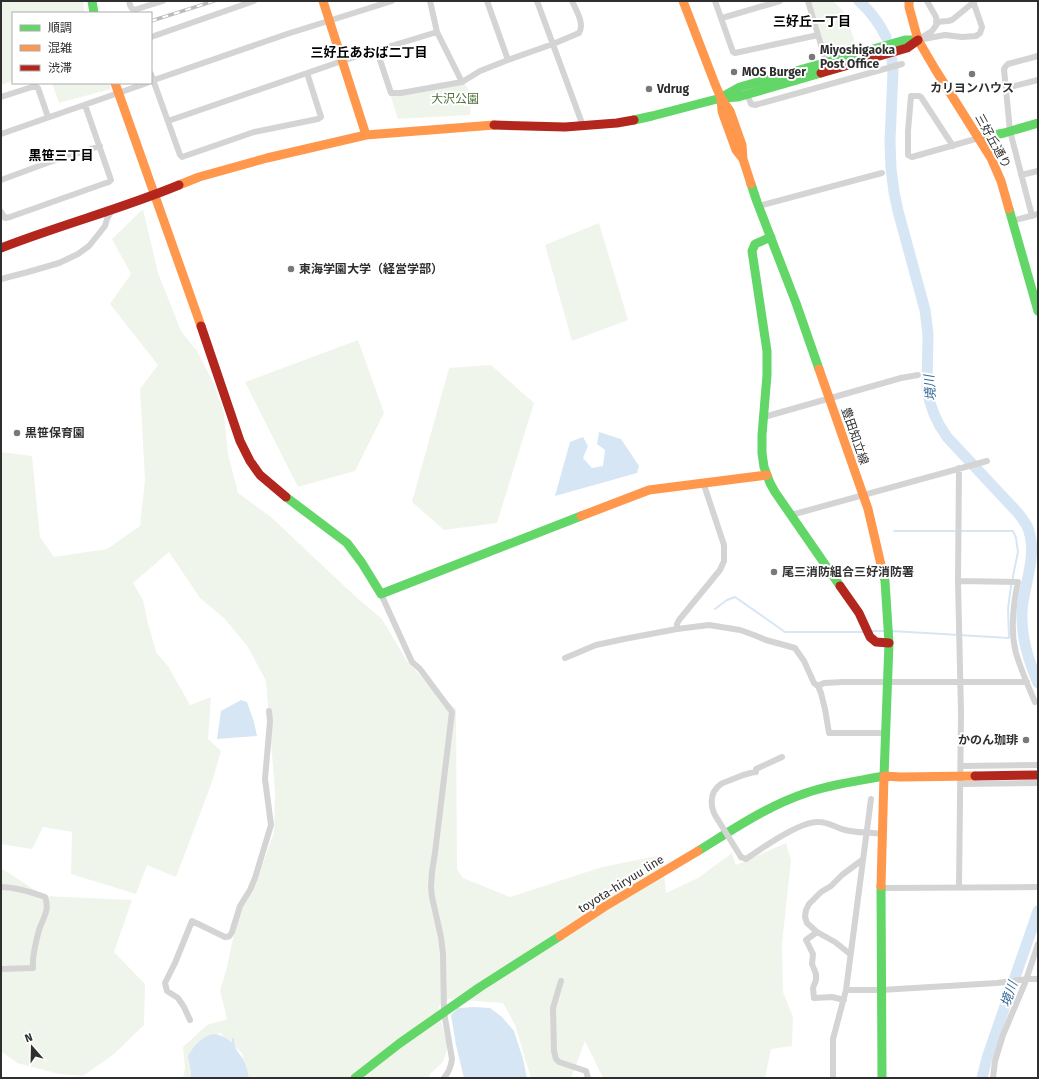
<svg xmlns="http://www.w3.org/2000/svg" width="1039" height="1079" viewBox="0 0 1039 1079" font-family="'Fira Sans','Noto Sans JP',sans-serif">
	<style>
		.green { fill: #f0f5ec }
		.water { fill: #d7e6f4 }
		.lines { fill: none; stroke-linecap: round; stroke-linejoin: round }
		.stream { stroke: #d7e6f4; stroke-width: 2 }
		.river { stroke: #d7e6f4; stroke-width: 11 }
		.street { stroke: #d4d4d4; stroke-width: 6 }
		.fast { stroke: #63d668; stroke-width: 9 }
		.slow { stroke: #ff974d; stroke-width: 9 }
		.jam { stroke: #b3261e; stroke-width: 9 }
		.rail-casing { stroke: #bbb; stroke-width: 3.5 }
		.rail { stroke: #fff; stroke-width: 2; stroke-dasharray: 6; stroke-linecap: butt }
		.street-bridge { stroke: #d4d4d4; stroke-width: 6 }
		.poi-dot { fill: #787878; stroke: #fff; stroke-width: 1.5 }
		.labels { text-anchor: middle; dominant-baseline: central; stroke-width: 4; stroke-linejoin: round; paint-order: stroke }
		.poi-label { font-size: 12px; font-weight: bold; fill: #2f2f2f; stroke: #fff; text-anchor: start }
		.park-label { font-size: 12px; fill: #4d6e38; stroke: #fff }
		.street-label { font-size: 12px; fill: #2f2f2f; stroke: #fff }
		.neighbourhood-label { font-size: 13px; font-weight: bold; fill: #000; stroke: #fff }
		.water-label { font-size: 13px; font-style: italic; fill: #366998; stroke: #fff }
	</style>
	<rect width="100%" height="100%" fill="#fff"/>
	<path class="green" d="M1 1H83L85 13H13V81L1 85Z
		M811 1H833L846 14 856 46 832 53 826 51Z
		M463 80 472 96 470 115 398 119 390 94Z
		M52 83H109L111 89 59 103Z
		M143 209 158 273 181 331 197 351 214 384 224 413 228 454 238 493 271 517 356 597 382 619 407 661 428 684 456 709 457 869 463 878 510 897 602 867 662 855 666 893 698 878 732 853 736 865 786 843 791 860 782 944 783 992 793 1017 792 1046 771 1049 765 1078H603L585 1041 571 1078H531L515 1025 503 1003 448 999 439 1006 440 1017 448 1046 443 1062 430 1074 429 1078H249L242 1053 220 1033 203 1043 193 1078H183L185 1068 183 1047 207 1025 227 1019 220 990 226 971 240 907 253 892 274 832 275 792 266 681 248 647 225 619 200 598 169 552 133 583 143 600 148 623 156 652 168 666 190 705 211 697 208 739 221 751 212 782 176 877 147 865 136 894 71 874 72 832 43 827 32 849 1 844V452L32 456 40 537 54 557 107 549 140 526 145 480 140 389 158 365 110 304 131 274 112 239Z
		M599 223 628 320 572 341 545 245Z
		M358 340 384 413 355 471 298 487 245 382Z
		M491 365 534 403 497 523 444 530 412 502 449 368Z
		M1 868 44 896 132 900 114 952 145 984 144 1025 114 1054 83 1076 59 1074 17 1063 1 1051Z"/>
	<path class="water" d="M599 432 621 439 639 466 637 473 555 496 570 442 583 437 588 446 583 458 592 468 603 466 605 450 597 444Z
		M241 700 247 702 254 722 257 736 217 739 221 711Z
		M474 1007 490 1008 502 1017 514 1031 523 1059 527 1078H464L456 1045 451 1015 458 1008Z
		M214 1034C222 1035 227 1038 232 1043V1038H234C234 1049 238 1051 243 1059 246 1065 248 1071 249 1078H191V1072L188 1056C194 1045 202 1036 214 1034Z"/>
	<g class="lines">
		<path class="stream" d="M715 609 727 600 735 597 785 632H865
			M872 631H885
			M892 631 1009 638 1008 609 1011 586 1018 552 1016 538 1013 531H894"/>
		<path class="river" d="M859 1C871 12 879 22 886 37
			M892 60 893 71 890 141 891 169 894 192 898 211 925 310 928 334 927 389C930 408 936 422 947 437L1018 513C1021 517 1025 522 1027 526 1039 553 1024 583 1022 611 1021 637 1028 659 1038 683
			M982 1078 987 1058 1038 911"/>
		<path class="street" d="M129 1C130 5 130 8 134 10L163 1
			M430 1 437 32 462 82
			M487 1 508 60
			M537 1 583 126
			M715 1 733 52 735 53 818 35
			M808 1 827 65
			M722 18 780 1
			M936 22 948 21 952 20 974 2
			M151 37 254 1
			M921 38 932 31 937 24 936 17 927 1
			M918 40 945 35 962 37 976 36 980 33 982 27 973 1
			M377 51 391 93H401L462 82 480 71 508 60 553 44 579 33C585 24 576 10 572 1
			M151 74 180 155 182 157 254 132 318 119 321 117 307 73
			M151 81 287 34 392 1
			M1006 88 1038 80
			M747 94 751 104 755 105 902 64
			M1 97 35 86 38 88 48 117
			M168 121 342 61 437 32
			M1 134 147 83
			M953 146 921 97 919 96H911L908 131V155L912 157 979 138
			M1021 175 1038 171
			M1 180 47 163 100 146
			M759 206 882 173
			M1 212 5 218 10 217 103 184 109 182 111 180 85 105
			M1032 216 1010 131 1004 69 1006 66 1008 64 1038 56
			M1012 221 1038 214
			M1 279 28 272 59 263 78 254 89 246 105 226 107 219 112 210
			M764 417 901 378 918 375
			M959 468 958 581 961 713 959 887
			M791 515 987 461
			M958 581 1018 582C1013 605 1010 630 1016 653 1021 670 1028 686 1035 702
			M381 594 412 662 420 669 452 712 435 853 432 872 431 887 432 897 441 937 443 954 444 1012 452 1059C451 1067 449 1072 444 1078
			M677 629V624L679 620 720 570 724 561V545L703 482
			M565 658 596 645 624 639 677 629 709 625 740 630 754 635 766 640 795 648 797 651 804 661 814 683 818 686 821 693 825 709 829 733H886
			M818 686 824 683 843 682H1027
			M961 766 1038 765
			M961 784 1038 783
			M718 820C710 809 708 793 721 784 724 782 729 781 733 779 741 776 747 773 756 772V769L782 757
			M741 857 746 859C762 848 800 821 819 822 829 822 836 828 845 830 857 833 870 832 882 834
			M1 887C16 887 31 892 45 897 50 910 43 918 39 930 36 941 32 957 33 968L1 969
			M881 888 1038 887
			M817 932 806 940 813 954 812 964 816 974V980L813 988 814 998 832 997 844 1000
			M850 954 835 942 817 932 807 923 805 917 806 910 809 904 821 892 831 886 842 875 862 860
			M561 981 553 1008 554 1051 556 1059 559 1062 586 1071 588 1078
			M846 990H881L997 983 1028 979H1038
			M190 1020 184 1007 178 998 167 991 165 983 175 963 192 921 225 937C229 937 230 936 232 932L240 906 250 890 255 878 271 825 265 779 270 721 269 711
			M833 1078V1039L846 990 871 799
			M993 1078 995 1061 1003 1035 1025 983 1038 944"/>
		<path class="fast" d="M92 1 94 13
			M722 97 740 87 905 40H918
			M634 120 652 116 721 98 738 97 821 73
			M979 138 1004 133 1038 123
			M751 184 757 202 796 303 819 369
			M1009 209 1038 311
			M771 237 755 244 752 251 767 351V375L762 435V453L764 467 770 483 775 492 840 586
			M286 497 347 543 362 563 381 594 581 516
			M698 851C732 830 767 806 806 793 831 784 858 781 884 776L889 643 885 581 882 569
			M881 886 882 1078
			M355 1078 400 1043 480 987 560 936"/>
		<path class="slow" d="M323 1 366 135
			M683 1 715 84 721 98 730 111 742 145 743 159 751 184
			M909 1V7L918 40 935 69 991 158 1001 181 1009 209
			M115 83 201 326
			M721 98 722 111 724 117 736 150 743 159
			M179 185 199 177 267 158 366 135 494 125
			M819 369 868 509 882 569
			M581 516 649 490 767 475
			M881 886 884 776 900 777 975 776
			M560 936 604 907 698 851"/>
		<path class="jam" d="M821 73 907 48 918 40
			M494 125 565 127 617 123 634 120
			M1 248C60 225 121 209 179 185
			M201 326 240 441 250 461 260 475 286 497
			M840 586 859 613 870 637 876 642 889 643
			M975 776 1038 775"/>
		<defs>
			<path id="rail" d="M151 21 214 1"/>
		</defs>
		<use href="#rail" class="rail-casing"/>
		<use href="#rail" class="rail"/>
		<path class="street-bridge" d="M718 820 741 857"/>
	</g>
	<g class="poi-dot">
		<circle cx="812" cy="57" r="4"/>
		<circle cx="734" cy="72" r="4"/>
		<circle cx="972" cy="74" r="4"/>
		<circle cx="649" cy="89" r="4"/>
		<circle cx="291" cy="269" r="4"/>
		<circle cx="17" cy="433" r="4"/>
		<circle cx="774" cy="572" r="4"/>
		<circle cx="1026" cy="740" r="4"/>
	</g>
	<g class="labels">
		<g class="poi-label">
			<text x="820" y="50">Miyoshigaoka<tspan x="820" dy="14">Post Office</tspan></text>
			<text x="742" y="72">MOS Burger</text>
			<text x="972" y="88" text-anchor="middle">カリヨンハウス</text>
			<text x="657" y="89">Vdrug</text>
			<text x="299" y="269">東海学園大学（経営学部）</text>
			<text x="25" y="433">黒笹保育園</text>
			<text x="782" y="572">尾三消防組合三好消防署</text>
			<text x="1018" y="740" text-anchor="end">かのん珈琲</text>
		</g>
		<g class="park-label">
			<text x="455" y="99">大沢公園</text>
		</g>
		<g class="street-label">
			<text transform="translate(993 141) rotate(61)">三好丘通り</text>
			<text transform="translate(855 436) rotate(71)">豊田知立線</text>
			<text transform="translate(621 884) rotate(-32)">toyota-hiryuu line</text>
		</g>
		<g class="neighbourhood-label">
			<text x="812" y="21">三好丘一丁目</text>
			<text x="369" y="52">三好丘あおば二丁目</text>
			<text x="61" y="155">黒笹三丁目</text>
		</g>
		<g class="water-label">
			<text transform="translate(930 388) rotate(-95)">境川</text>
			<text transform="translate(1009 994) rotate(-71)">境川</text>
		</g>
	</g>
	<rect width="1039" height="1079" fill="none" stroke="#2f2f2f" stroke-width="4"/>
	<rect x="12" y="12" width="140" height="72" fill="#ffffff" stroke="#acacac"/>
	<rect x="20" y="25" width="20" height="6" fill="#63d668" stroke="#acacac"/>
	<text x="48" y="32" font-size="12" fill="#2f2f2f">順調</text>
	<rect x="20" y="45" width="20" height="6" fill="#ff974d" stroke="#acacac"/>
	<text x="48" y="52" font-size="12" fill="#2f2f2f">混雑</text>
	<rect x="20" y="65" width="20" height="6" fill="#b3261e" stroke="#acacac"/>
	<text x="48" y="72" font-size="12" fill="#2f2f2f">渋滞</text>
	<g transform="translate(32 1047) rotate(340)" stroke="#ffffff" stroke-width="3" paint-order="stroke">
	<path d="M0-3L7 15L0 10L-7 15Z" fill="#2f2f2f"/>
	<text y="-6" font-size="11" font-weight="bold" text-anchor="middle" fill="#2f2f2f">N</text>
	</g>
</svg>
